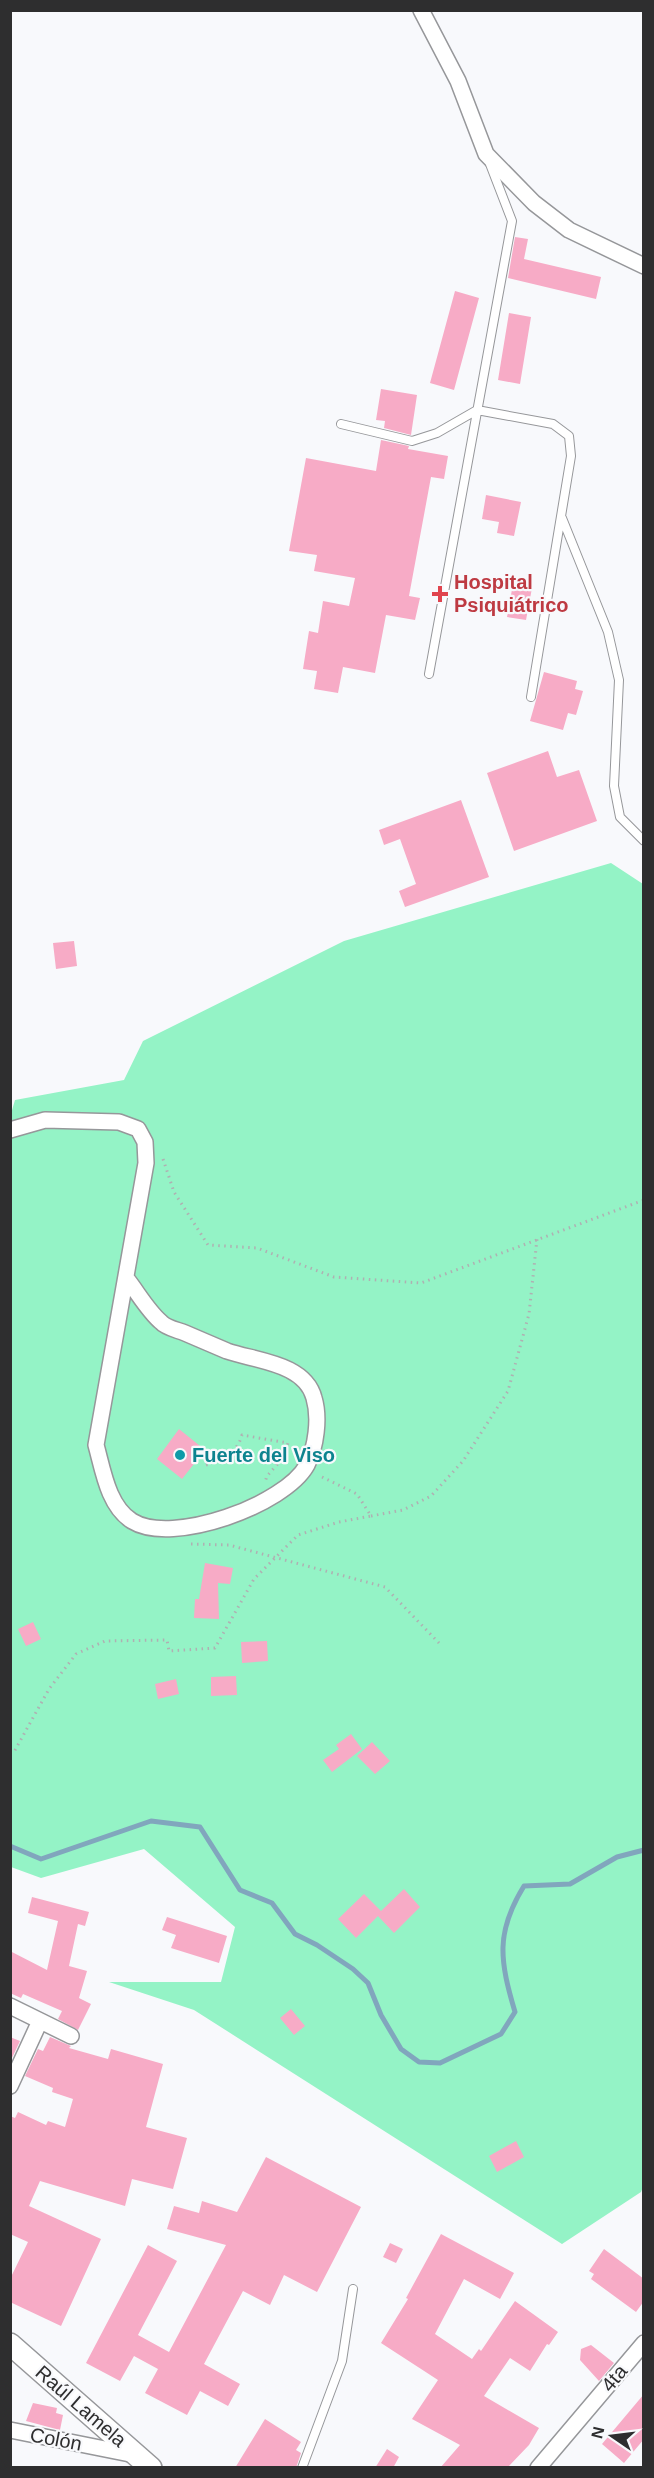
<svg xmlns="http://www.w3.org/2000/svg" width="654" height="2478" viewBox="0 0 654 2478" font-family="Arial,sans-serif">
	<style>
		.green { fill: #94f3c6 }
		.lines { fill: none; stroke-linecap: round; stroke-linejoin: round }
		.stream { stroke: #81a6bd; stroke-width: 5 }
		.building { fill: #f7abc6 }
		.lane-casing { stroke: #96979a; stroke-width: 10 }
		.street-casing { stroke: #96979a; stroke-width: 18 }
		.secondary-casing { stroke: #96979a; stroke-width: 24 }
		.path { stroke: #afb0b2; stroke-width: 3; stroke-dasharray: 1.5 4.5; stroke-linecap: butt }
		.lane { stroke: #fff; stroke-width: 8 }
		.street { stroke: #fff; stroke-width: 15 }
		.secondary { stroke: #fff; stroke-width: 21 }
		.health-dot { fill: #e0444e; stroke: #f8f9fc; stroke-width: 2 }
		.culture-dot { fill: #0f9aa8; stroke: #f8f9fc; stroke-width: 2 }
		.labels { text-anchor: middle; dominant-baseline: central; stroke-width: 4.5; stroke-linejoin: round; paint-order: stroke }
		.health-label { font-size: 20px; font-weight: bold; fill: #be3a42; stroke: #f8f9fc; text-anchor: start }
		.culture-label { font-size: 20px; font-weight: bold; fill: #0d838f; stroke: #f8f9fc; text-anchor: start }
		.street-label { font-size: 20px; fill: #2e2e2f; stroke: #f8f9fc }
	</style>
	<rect width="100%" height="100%" fill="#f8f9fc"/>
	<path class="green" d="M611 863 643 884V2187L641 2192 562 2244 194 2010 109 1982H221L235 1927 144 1849 41 1878 11 1867 10 1117 15 1100 124 1080 143 1041 344 941Z"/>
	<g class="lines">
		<path class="stream" d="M10 1846 41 1859 151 1821 200 1827 240 1890 272 1903 295 1934 317 1945 353 1969 368 1983 381 2015 401 2049 419 2062 440 2063 501 2034 515 2012C500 1961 495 1933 524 1886L570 1884 617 1857 644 1850"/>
	</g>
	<path class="building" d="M515 237 528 239 524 259 601 277 596 299 508 278Z
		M455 291 479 298 454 390 430 383Z
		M509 313 531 317 520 384 498 380Z
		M381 389 417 395 411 435 384 428 385 421 376 420Z
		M381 440 409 446 408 449 448 456 444 479 431 477 409 596 420 598 415 620 386 615 375 673 343 667 338 693 314 689 317 671 303 669 309 631 318 633 323 601 349 606 355 578 314 571 317 555 289 551 306 458 376 471Z
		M486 495 521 502 514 536 497 533 499 522 482 519Z
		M513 584 532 588 526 620 507 617Z
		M544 672 577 681 575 689 583 691 576 715 568 713 563 730 530 721Z
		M548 751 557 777 579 770 597 821 514 851 487 773Z
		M461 800 489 877 405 907 399 891 416 884 400 839 384 845 379 830Z
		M74 941 77 966 56 969 53 943Z
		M179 1429 205 1450 182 1479 157 1459Z
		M205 1563 233 1568 230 1584 218 1583 219 1619 194 1618 195 1599H199Z
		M33 1622 41 1639 26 1646 18 1629Z
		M267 1641 268 1661 242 1663 241 1642Z
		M236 1676 237 1695 211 1696V1677Z
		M176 1679 179 1694 158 1699 155 1684Z
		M351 1734 362 1749 332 1772 323 1760 339 1749 336 1745Z
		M372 1742 390 1761 375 1774 357 1756Z
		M404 1889 420 1907 394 1933 378 1916 356 1938 338 1919 364 1894 381 1911Z
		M32 1897 89 1912 85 1926 78 1924 69 1966 87 1971 79 1998 91 2004 78 2030 58 2019 62 2011 23 1994 21 1998 10 1993V1951L47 1970 58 1921 28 1913Z
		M167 1917 227 1936 219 1963 171 1948 176 1935 162 1930Z
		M291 2009 305 2026 294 2035 280 2018Z
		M10 2037 20 2041 10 2062Z
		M50 2037 71 2046 69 2048 108 2059 111 2049 163 2064 146 2127 187 2138 173 2189 132 2179 125 2206 40 2181 29 2206 101 2239 61 2326 10 2302V2279L28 2242 10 2234V2116L15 2118 18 2112 46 2125 48 2121 65 2127 73 2099 52 2092 53 2088 25 2076 38 2049 43 2051Z
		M516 2141 524 2157 497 2172 489 2156Z
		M266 2157 361 2207 317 2292 284 2275 270 2305 243 2291 204 2364 240 2384 228 2406 200 2391 187 2415 145 2393 158 2369 134 2356 120 2381 86 2363 148 2245 177 2261 138 2335 169 2352 226 2245 167 2229 174 2206 199 2213 202 2201 237 2212Z
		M441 2234 514 2273 500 2299 464 2279 435 2334 472 2359 479 2349 481 2351 515 2301 558 2332 549 2345 547 2344 530 2371 510 2358 484 2396 539 2428 529 2445 507 2468H440L460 2445 412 2419 438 2380 381 2343 408 2299 406 2298Z
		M390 2243 403 2249 396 2263 383 2257Z
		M604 2249 644 2279V2301L636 2312 591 2279 594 2274 589 2271Z
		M591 2345 614 2363 599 2381 580 2360 581 2349Z
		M644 2394V2439L624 2463 602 2444Z
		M33 2403 57 2408 56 2413 63 2415 60 2430 26 2421Z
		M265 2419 301 2442 296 2450 301 2453 296 2468H235Z
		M387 2449 399 2457 393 2468H375Z"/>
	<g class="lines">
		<defs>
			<path id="lane" d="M341 424 412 441 437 433 477 410 553 424 569 436 571 456 531 697
				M562 518 608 632 619 680 614 786 620 817 644 841
				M429 674 512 221 490 164
				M302 2468 342 2361 353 2289"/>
			<path id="street" d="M421 10 458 81 486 154 534 203 569 230 644 266
				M10 1130 45 1120 119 1122 138 1129 145 1142 146 1163 96 1445C103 1470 108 1506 132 1521 172 1546 285 1505 307 1465 316 1447 320 1418 314 1398 305 1363 256 1361 227 1351 213 1345 199 1339 185 1333 178 1330 166 1328 161 1322 148 1311 138 1293 127 1279
				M10 2006 71 2036
				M10 2086 40 2021
				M10 2430 135 2455
				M538 2468 644 2343"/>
			<path id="secondary" d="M10 2344 151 2468"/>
		</defs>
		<use href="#lane" class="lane-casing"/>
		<use href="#street" class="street-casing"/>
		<use href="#secondary" class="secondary-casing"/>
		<path class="path" d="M163 1159 174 1192 208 1245 257 1248 334 1277 421 1283 644 1200
			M206 1465C223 1459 237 1453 242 1435L288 1443 284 1457 267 1476 265 1482
			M371 1516 403 1510 431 1496 463 1461 508 1391 529 1314 537 1239
			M191 1544 229 1545 385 1587 439 1643
			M10 1753 14 1752 49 1689 76 1654 105 1641 167 1640 169 1651 215 1648 254 1579 298 1535 339 1522 371 1516 357 1494 320 1476"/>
		<use href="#lane" class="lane"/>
		<use href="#street" class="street"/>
		<use href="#secondary" class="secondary"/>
	</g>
	<path class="health-dot" d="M437 585h6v6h6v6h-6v6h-6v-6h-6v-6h6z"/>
	<circle class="culture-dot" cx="180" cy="1455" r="6"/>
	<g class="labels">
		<g class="health-label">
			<text x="454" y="582">Hospital<tspan x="454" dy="23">Psiquiátrico</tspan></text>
		</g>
		<g class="culture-label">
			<text x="192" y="1455">Fuerte del Viso</text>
		</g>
		<g class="street-label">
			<text transform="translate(614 2378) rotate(-50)">4ta</text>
			<text transform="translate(81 2406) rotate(41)">Raúl Lamela</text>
			<text transform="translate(56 2439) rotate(11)">Colón</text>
		</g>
	</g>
	<rect width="654" height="2478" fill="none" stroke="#2e2e2f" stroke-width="24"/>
	<g transform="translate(612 2436) rotate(284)" stroke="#f8f9fc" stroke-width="4.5" paint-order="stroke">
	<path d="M0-4.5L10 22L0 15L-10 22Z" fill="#2e2e2f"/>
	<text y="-9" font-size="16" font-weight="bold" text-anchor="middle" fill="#2e2e2f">N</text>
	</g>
</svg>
